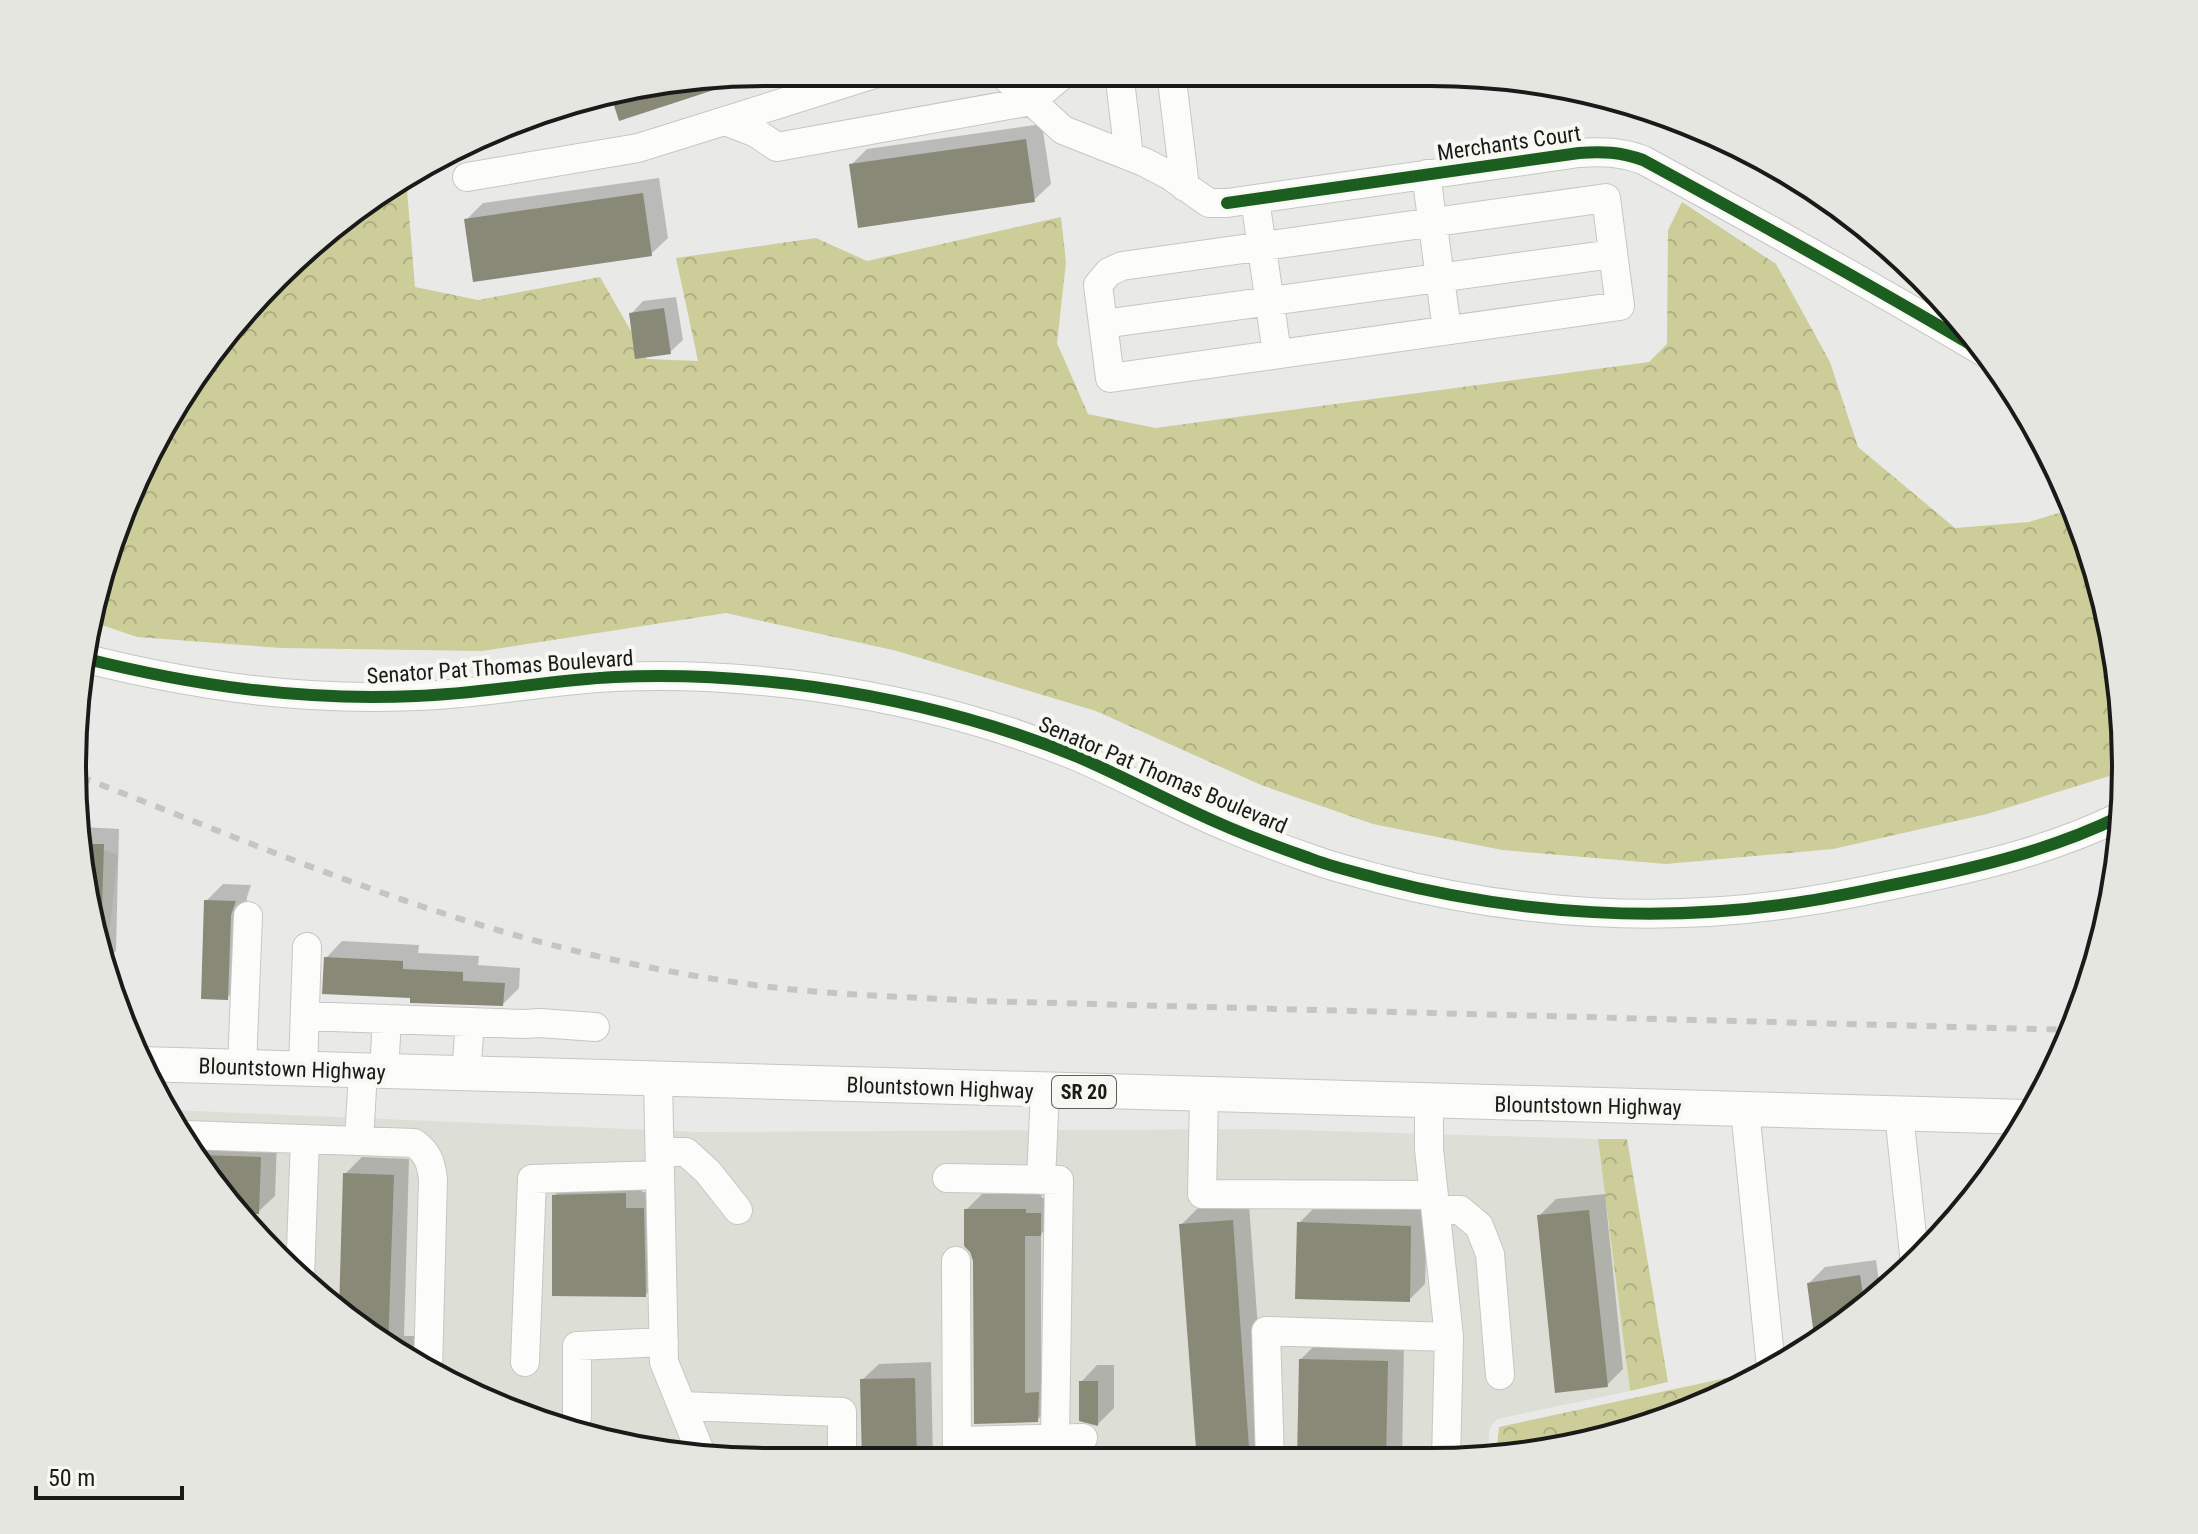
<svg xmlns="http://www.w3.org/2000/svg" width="2198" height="1534" viewBox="0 0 2198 1534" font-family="'Roboto Condensed',sans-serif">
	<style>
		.built { fill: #ddded5 }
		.forest { fill: url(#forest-crowns) }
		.shadow { fill: #0003 }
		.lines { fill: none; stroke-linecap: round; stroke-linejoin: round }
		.stream { stroke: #b7b876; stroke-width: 6 }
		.building { fill: #898978 }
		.minor-casing { stroke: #c6c7c4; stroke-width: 30 }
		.major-casing { stroke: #c6c7c4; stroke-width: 36 }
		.minor { stroke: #fcfcfb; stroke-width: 28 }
		.major { stroke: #fcfcfb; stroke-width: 34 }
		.rail { stroke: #c5c5c4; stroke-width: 6; stroke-dasharray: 10 10; stroke-linecap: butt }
		.cycleway-casing { stroke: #f8f8f3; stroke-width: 17 }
		.cycleway { stroke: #1b5e20; stroke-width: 12 }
		.labels { text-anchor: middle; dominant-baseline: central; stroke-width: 8; stroke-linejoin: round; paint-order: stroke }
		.shield { fill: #f8f8f3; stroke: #5d5d5a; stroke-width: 2 }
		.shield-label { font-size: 20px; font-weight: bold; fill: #1a1a18 }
		.street-label { font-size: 22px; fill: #1a1a18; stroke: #f8f8f3 }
		.rim { fill: none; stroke: #1a1a18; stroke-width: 4 }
	</style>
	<defs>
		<pattern id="forest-crowns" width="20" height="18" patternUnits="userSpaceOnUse" patternTransform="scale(2)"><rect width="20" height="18" fill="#cccd99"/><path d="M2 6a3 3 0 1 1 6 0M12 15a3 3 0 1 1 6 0" fill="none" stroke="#afaf83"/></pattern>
	</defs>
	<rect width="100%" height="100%" fill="#e9eae7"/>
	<path class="built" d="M83 842 118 855 106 963 85 902Z
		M169 1110 699 1132 1265 1129 1598 1139 1630 1391 1497 1419 1490 1427 1487 1457 1431 1462H767L631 1449 501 1409 381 1345 275 1258Z"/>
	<path class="forest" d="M406 177 415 287 478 300 600 277 647 359 698 361 676 258 816 238 867 261 1061 217 1066 262 1057 343 1088 414 1155 428 1649 362 1667 344 1668 230 1682 202 1776 264 1830 362 1858 447 1955 528 2029 522 2075 508 2113 632 2126 768 2119 773 1987 814 1833 849 1666 864 1502 850 1373 824 1261 785 1096 711 897 651 726 613 482 651 282 648 137 637 93 622 125 501 244 309 381 189Z
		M1598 1139H1627L1668 1382 1630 1391Z
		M1726 1378 1728 1394 1566 1449 1496 1456 1499 1427Z"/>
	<path class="shadow" d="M759 73 620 118 612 92Z
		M1042 124 1051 184 1034 200 851 165 867 149Z
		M659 178 668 238 651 254 466 220 483 203Z
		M676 297 683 340 670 352 631 314 643 301Z
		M83 827 119 829 116 951 105 961 85 902Z
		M223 884 251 885 247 897 243 982 227 998 206 901Z
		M342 941 419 945 418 953 479 956 478 965 520 968 519 988 503 1004 412 996 326 958Z
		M189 1138 277 1141 275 1196 258 1212H242Z
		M362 1157 409 1159 404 1336H424L423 1367 381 1345 341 1312 345 1174Z
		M642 1177V1192L659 1193 661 1279 645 1295 554 1196 571 1180Z
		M982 1194H1041L1042 1198 1057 1197V1218L1041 1234V1377H1054V1404L1037 1420 976 1422 975 1261 966 1210Z
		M1605 1194 1623 1369 1607 1385 1539 1216 1556 1199Z
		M1249 1204 1267 1453 1258 1462H1199L1181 1225 1198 1208Z
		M1315 1207 1427 1210 1425 1284 1409 1300 1299 1223Z
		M1876 1260 1880 1289 1816 1335 1809 1283 1825 1267Z
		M1317 1343 1404 1345 1402 1462H1299L1301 1359Z
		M931 1362 933 1462H864L862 1380 879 1364Z
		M1097 1365H1114V1408L1098 1424 1081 1382Z
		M1092 1450V1462H980L991 1451Z"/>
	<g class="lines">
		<path class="stream" d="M1715 136 1749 151"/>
	</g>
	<path class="building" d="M727 77 729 85 619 121 610 93Z
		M1026 139 1035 202 858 228 849 164Z
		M643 193 652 256 473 282 464 219Z
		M664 308 671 354 635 359 629 313Z
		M83 844H104L101 943H99L85 902Z
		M204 900 236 901 231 915 228 1000 201 999Z
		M324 957 403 961V969L463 972V981L505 983 503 1006 410 1003V998L322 994Z
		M201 1155 261 1157 259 1214H243Z
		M343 1173 394 1175 388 1349 339 1311Z
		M626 1193V1208H644L646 1297 552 1296V1195Z
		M964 1209H1026V1213H1041V1236H1025V1393L1039 1392 1038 1422 974 1424 973 1261 970 1252 964 1246Z
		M1589 1210 1608 1387 1555 1393 1537 1215Z
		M1233 1220 1250 1462H1197L1179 1224Z
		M1297 1222 1411 1226 1410 1302 1295 1299Z
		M1860 1275 1864 1301 1814 1336 1807 1283Z
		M1299 1359 1388 1361 1386 1462H1297Z
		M915 1378 917 1462H862L860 1379Z
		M1079 1381H1098V1426L1079 1421Z"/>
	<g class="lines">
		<defs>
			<path id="minor" d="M1000 72 1063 130 1144 162 1169 175 1209 203H1227L1579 153C1602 151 1621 152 1643 160 1759 223 1874 287 1987 354
				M1119 72 1129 156
				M1171 72 1185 187
				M725 121 756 133 777 147 1031 101 1066 72
				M1426 174 1447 330
				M467 177 638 148 881 72
				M1606 198 1620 306 1110 378 1098 285 1109 272 1122 266Z
				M1255 199 1277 354
				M1103 324 1613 254
				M83 658C195 686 300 701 416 696 483 694 548 680 615 677 682 674 748 678 814 687 905 700 993 722 1078 757 1129 779 1179 807 1230 828 1256 839 1283 849 1309 858 1332 867 1356 872 1380 879 1518 915 1667 924 1808 901 1842 896 1877 888 1911 881 1983 866 2054 849 2121 816
				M305 1016 523 1024 540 1023 595 1027
				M242 1067 248 916
				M303 1069 307 947
				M384 1072 387 1019
				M466 1074 470 1022
				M658 1080 664 1362 702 1456
				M1204 1096 1202 1194 1434 1195
				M1429 1102V1149L1449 1337 1446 1461
				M1745 1110 1771 1367
				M1899 1114 1915 1264
				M187 1135 414 1143C428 1153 431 1163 433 1179L428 1370
				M359 1141 363 1071
				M660 1152H686L708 1172 738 1210
				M947 1178 1059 1180 1055 1438
				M1041 1180 1045 1091
				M1436 1210H1460L1479 1226 1490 1254 1500 1375
				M956 1261 957 1462
				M300 1278 305 1139
				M525 1362 532 1179 660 1175
				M682 1406 842 1412V1458L832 1462
				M577 1417V1346L664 1342
				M957 1441 1083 1438
				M1270 1462 1266 1331 1449 1337"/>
			<path id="major" d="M140 1064 2028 1117"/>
		</defs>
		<use href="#minor" class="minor-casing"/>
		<use href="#major" class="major-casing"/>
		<use href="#minor" class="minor"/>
		<use href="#major" class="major"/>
		<path class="rail" d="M81 777C239 838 396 906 560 947 626 964 694 977 762 986 834 995 906 997 979 1001L2074 1030"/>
		<defs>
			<path id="cycleway" d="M1227 203 1579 153C1602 151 1621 152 1643 160 1759 223 1874 287 1987 354
				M83 658C195 686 300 701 416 696 483 694 548 680 615 677 682 674 748 678 814 687 905 700 993 722 1078 757 1129 779 1179 807 1230 828 1256 839 1283 849 1309 858 1332 867 1356 872 1380 879 1518 915 1667 924 1808 901 1842 896 1877 888 1911 881 1983 866 2054 849 2121 816"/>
		</defs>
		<use href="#cycleway" class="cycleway-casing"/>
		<use href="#cycleway" class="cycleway"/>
	</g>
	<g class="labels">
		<rect class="shield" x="1052" y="1076" width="64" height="32" rx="6"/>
		<g class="shield-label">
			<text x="1084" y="1092">SR 20</text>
		</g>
		<g class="street-label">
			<text transform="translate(1509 143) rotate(-8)">Merchants Court</text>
			<text transform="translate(500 667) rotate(-4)">Senator Pat Thomas Boulevard</text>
			<text transform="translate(1163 775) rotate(23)">Senator Pat Thomas Boulevard</text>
			<text transform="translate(292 1069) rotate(2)">Blountstown Highway</text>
			<text transform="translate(940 1088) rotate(2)">Blountstown Highway</text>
			<text transform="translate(1588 1106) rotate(1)">Blountstown Highway</text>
		</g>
	</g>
	<path d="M0 0H2198V1534H0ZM767 86H1431A681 681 0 0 1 2112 767V767A681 681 0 0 1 1431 1448H767A681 681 0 0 1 86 767V767A681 681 0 0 1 767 86Z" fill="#e6e6e1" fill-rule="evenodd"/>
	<path class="rim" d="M767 86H1431A681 681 0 0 1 2112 767V767A681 681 0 0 1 1431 1448H767A681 681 0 0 1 86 767V767A681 681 0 0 1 767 86Z"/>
	<path d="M36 1486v12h146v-12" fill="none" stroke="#1a1a18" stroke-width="4"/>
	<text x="48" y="1486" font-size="24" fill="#1a1a18" stroke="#f8f8f3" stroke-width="6" paint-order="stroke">50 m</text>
</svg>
